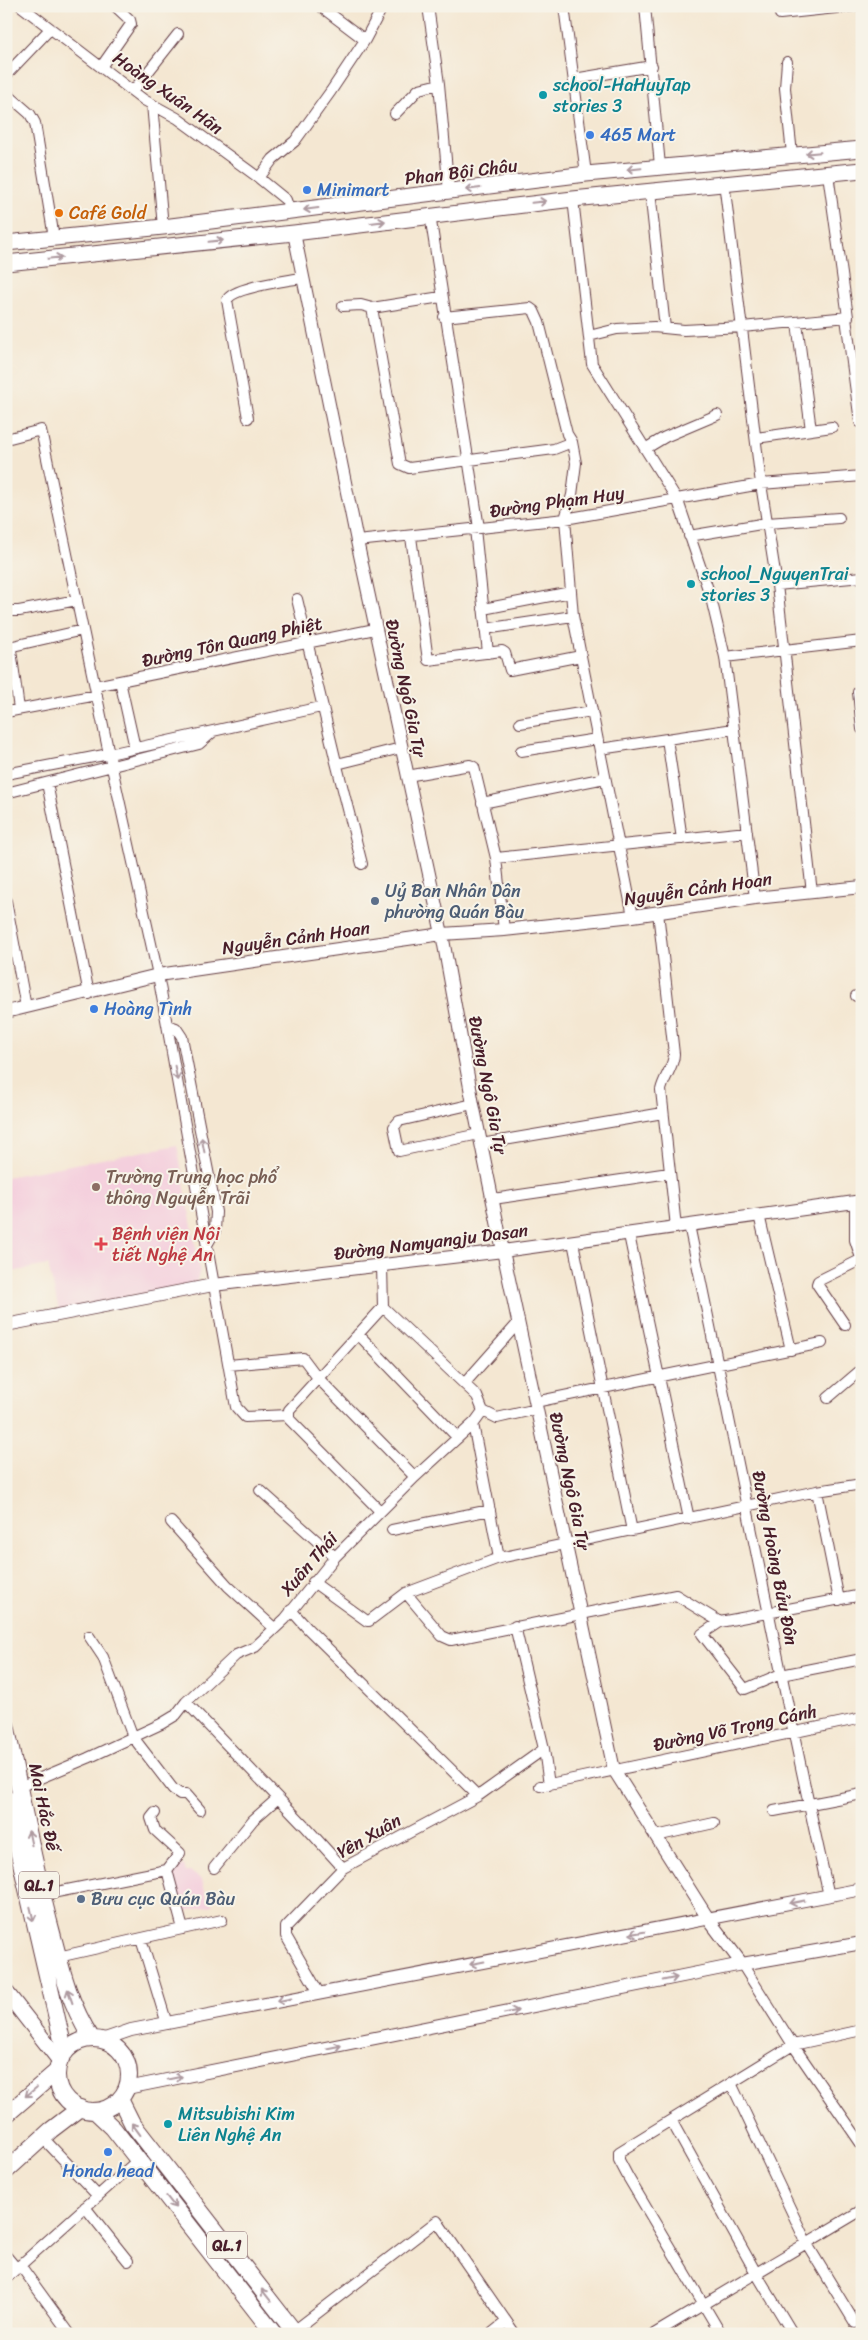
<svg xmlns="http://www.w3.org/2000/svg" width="868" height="2340" viewBox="0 0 868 2340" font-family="Sriracha,sans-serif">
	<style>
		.built { fill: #f4cfdd }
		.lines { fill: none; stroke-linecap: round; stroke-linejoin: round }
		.minor-casing { stroke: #643d44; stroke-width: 12 }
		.tertiary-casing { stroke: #643d44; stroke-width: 14 }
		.secondary-casing { stroke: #643d44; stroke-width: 17 }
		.primary-casing { stroke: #643d44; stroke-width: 18 }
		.minor { stroke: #fff; stroke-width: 10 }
		.tertiary { stroke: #fff; stroke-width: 12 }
		.secondary { stroke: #fff; stroke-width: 15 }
		.primary { stroke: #fff; stroke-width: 16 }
		.oneway { stroke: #ae9aa0 }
		.culture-dot { fill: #0f9aa8; stroke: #f7f3e8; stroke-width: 2 }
		.shop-dot { fill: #3f7fe0; stroke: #f7f3e8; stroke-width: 2 }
		.food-dot { fill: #e8710a; stroke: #f7f3e8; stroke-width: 2 }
		.service-dot { fill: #5c6f8a; stroke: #f7f3e8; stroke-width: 2 }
		.education-dot { fill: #8d6e63; stroke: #f7f3e8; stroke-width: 2 }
		.health-dot { fill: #e0444e; stroke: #f7f3e8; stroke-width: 2 }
		.labels { text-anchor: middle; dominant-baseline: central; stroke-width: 4; stroke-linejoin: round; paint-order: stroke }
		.shield { fill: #f7f3e8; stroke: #7e5f64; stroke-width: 1 }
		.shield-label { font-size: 16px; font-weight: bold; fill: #4a1f2b }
		.culture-label { font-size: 18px; fill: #0d838f; stroke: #f7f3e8; text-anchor: start }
		.street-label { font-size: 18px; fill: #4a1f2b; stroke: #f7f3e8 }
		.shop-label { font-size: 18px; fill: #366cbe; stroke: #f7f3e8; text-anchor: start }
		.food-label { font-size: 18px; fill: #c56008; stroke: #f7f3e8; text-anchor: start }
		.service-label { font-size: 18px; fill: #4e5e75; stroke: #f7f3e8; text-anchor: start }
		.education-label { font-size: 18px; fill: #785e54; stroke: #f7f3e8; text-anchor: start }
		.health-label { font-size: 18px; fill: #be3a42; stroke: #f7f3e8; text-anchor: start }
	</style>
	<rect width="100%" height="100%" fill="#f7f3e8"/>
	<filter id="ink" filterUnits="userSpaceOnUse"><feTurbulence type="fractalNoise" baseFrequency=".02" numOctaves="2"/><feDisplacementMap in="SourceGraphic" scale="10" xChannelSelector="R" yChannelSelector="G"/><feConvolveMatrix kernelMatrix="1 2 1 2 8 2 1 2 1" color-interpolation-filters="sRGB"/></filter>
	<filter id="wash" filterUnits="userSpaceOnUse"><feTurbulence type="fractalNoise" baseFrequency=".0096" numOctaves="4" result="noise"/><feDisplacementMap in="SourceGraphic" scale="20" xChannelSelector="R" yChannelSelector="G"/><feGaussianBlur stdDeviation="1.12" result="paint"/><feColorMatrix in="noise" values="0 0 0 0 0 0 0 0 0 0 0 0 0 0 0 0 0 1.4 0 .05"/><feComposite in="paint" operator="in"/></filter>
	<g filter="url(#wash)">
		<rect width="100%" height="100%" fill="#f4e7d2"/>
		<path class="built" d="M177 1145 200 1270 196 1283 59 1310 48 1265 6 1273V1177Z
			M184 1865 186 1872H191L202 1880 208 1902H211L213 1905 181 1912 171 1869Z"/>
	</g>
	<g filter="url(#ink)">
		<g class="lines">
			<defs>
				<path id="minor" d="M21 6 144 100 177 118 259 178 286 200 290 212
					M320 6 365 40
					M564 6 586 174
					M645 6 660 166
					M780 14 855 6
					M787 62 785 88 792 154
					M101 67 131 24 130 20 115 6
					M6 75 50 29
					M574 79 652 66
					M439 84 449 192
					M133 91 178 34
					M6 93 30 114 35 123 54 238
					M152 104 163 227
					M395 114 419 89 439 84 428 6
					M259 178 273 159 295 141 331 91 365 40 383 6
					M724 182 761 484 777 585 812 893
					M650 191 665 328
					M573 199 592 364 678 501 711 598 725 657 755 898
					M430 215 479 528
					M441 297 372 308 400 464 409 468 554 449 572 442 567 434 539 322 534 311 530 308 444 317
					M343 306 361 305 372 308
					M846 318 860 422
					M797 323 811 430
					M589 336 617 329 654 327 684 330 742 327 848 317 828 174
					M248 418 227 300C233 287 286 281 301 278
					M756 438 832 427
					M6 439 41 430 109 754 158 975 236 1407 245 1417 288 1415
					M572 442 576 463 572 495 565 519 573 616 633 916
					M645 449 665 437 717 415
					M475 529 488 653
					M689 536 767 523 839 518
					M411 537 428 660 502 651 505 653 510 670 581 656
					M357 541 565 519 761 484 862 476
					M777 585 862 577
					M297 599 336 762 341 763 401 748
					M483 609 571 592
					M6 611H19L77 600
					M485 629 573 616
					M725 657 862 641
					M120 681 135 748
					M95 686 375 629
					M858 692 862 729
					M19 709 11 650 13 646 83 630
					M6 712 97 695
					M520 723 592 711
					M667 739 682 839
					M600 749 734 729
					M521 751 597 739
					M336 762 362 864
					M6 774 109 754 321 707
					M407 776 470 765 474 767 496 858 504 930
					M47 783 89 994
					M6 793 199 744 214 731
					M482 803 605 778
					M496 858 747 832
					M6 901 26 1007
					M658 912 674 1054C674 1066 664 1077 661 1090L676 1227
					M856 996H862
					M167 1025 176 1028 182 1037 216 1212 215 1231 208 1243
					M473 1104 399 1121 394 1127 399 1151 479 1134
					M481 1144 663 1113
					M493 1199 669 1173
					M855 1202V1240L861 1258
					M759 1215 791 1350
					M689 1225C736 1449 779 1673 829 1896
					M629 1235 689 1519
					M573 1242 632 1531
					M845 1325 817 1284 818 1281 862 1259
					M358 1334 458 1438
					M229 1365 303 1358 318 1378 415 1477
					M464 1384 519 1322
					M828 1398 862 1369
					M535 1402 822 1343
					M483 1411 497 1418 537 1409
					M473 1424 499 1558
					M260 1490 335 1557
					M817 1491 839 1600
					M380 1511 289 1419V1410L383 1307 382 1266
					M171 1522 228 1586 274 1628
					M392 1530 490 1510
					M313 1582 367 1621H369L406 1593 499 1558 817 1491 862 1484
					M406 1593 442 1636 451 1640 676 1595 720 1622
					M862 1595 720 1622 702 1634 745 1689 776 1676 862 1659
					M291 1610 308 1629 478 1796
					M515 1626 544 1749 549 1785
					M89 1636 103 1657 133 1737 173 1789 180 1794H186L200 1810
					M186 1702 305 1826 343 1868
					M540 1786 862 1718
					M19 1787 88 1758 161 1724 176 1715 186 1702 236 1655 255 1647 285 1619 335 1557 415 1477 475 1422 483 1411 477 1396 383 1307
					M774 1811 862 1794
					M155 1813 151 1818 155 1830 180 1853 167 1870
					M656 1836 714 1823
					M214 1868 253 1820 278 1798
					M42 1895 167 1870 183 1929
					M141 1939 167 2024
					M58 1957 222 1920
					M742 1964 793 2045 862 2145
					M319 1993 286 1936V1927L343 1868 478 1796 544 1749
					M731 2083 807 2244 855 2323
					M671 2120 756 2273 793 2334
					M43 2138 98 2196
					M85 2207 128 2261
					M6 2256 17 2269
					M20 2265 70 2334
					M6 2278 138 2160
					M294 2331 437 2221 515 2334
					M491 2334 506 2322
					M654 2334 862 2210
					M721 2334 628 2177 619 2160V2152L793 2045 862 2030"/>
				<path id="tertiary" d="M294 233 357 541 442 934 473 1104 503 1251 614 1770 709 1920 742 1964
					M6 1012 158 975 442 934 504 930 633 916 755 898 862 887
					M6 1325 213 1285 503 1251 862 1201
					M102 2040 131 2030 862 1889
					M127 2088 742 1964 862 1943"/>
				<path id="secondary" d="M6 243 163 227 586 174 862 149
					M6 263 294 233 573 199 862 170
					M6 1992 60 2061"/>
				<path id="primary" d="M6 1725C21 1794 33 1864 52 1933 62 1972 70 2005 92 2039
					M6 1798 65 2053
					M57 2075a36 36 0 1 1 72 0a36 36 0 1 1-72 0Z
					M120 2099 132 2123 296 2334
					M95 2111 113 2128 274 2334
					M6 2115 57 2071
					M6 2171 51 2130 80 2108"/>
			</defs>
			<use href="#minor" class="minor-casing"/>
			<use href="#tertiary" class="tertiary-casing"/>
			<use href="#secondary" class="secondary-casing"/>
			<use href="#primary" class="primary-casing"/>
			<use href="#minor" class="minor"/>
			<use href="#tertiary" class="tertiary"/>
			<use href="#secondary" class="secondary"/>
			<use href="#primary" class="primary"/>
		</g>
		<defs><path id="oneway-shaft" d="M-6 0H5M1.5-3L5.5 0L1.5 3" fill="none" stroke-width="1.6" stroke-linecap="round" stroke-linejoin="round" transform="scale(1.25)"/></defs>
		<g class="oneway">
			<use href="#oneway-shaft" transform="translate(813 153) rotate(175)"/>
			<use href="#oneway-shaft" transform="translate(634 169) rotate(174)"/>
			<use href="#oneway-shaft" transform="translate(473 189) rotate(173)"/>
			<use href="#oneway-shaft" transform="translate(539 202) rotate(-6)"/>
			<use href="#oneway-shaft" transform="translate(311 209) rotate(173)"/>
			<use href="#oneway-shaft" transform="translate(378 222) rotate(-7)"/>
			<use href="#oneway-shaft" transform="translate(216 241) rotate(-6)"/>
			<use href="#oneway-shaft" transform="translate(55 258) rotate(-6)"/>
			<use href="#oneway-shaft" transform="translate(176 1073) rotate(79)"/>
			<use href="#oneway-shaft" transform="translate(203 1145) rotate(-101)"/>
			<use href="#oneway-shaft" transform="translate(30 1838) rotate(-102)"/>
			<use href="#oneway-shaft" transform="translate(797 1902) rotate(169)"/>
			<use href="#oneway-shaft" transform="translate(32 1914) rotate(77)"/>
			<use href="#oneway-shaft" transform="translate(637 1933) rotate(170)"/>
			<use href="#oneway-shaft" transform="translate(477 1963) rotate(169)"/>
			<use href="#oneway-shaft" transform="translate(670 1979) rotate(-12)"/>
			<use href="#oneway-shaft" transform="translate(70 1996) rotate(-109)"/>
			<use href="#oneway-shaft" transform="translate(284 2000) rotate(169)"/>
			<use href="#oneway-shaft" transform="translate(511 2012) rotate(-11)"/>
			<use href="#oneway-shaft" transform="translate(334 2047) rotate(-11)"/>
			<use href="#oneway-shaft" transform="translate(175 2078) rotate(-11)"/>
			<use href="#oneway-shaft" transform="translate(31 2092) rotate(141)"/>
			<use href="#oneway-shaft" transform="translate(136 2129) rotate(-126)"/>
			<use href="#oneway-shaft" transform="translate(171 2202) rotate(52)"/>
			<use href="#oneway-shaft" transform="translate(266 2295) rotate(-128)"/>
		</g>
	</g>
	<g class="culture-dot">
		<circle cx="543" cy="95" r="5"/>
		<circle cx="691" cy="584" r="5"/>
		<circle cx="168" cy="2124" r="5"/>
	</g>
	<g class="shop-dot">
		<circle cx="590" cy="135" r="5"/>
		<circle cx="307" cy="190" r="5"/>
		<circle cx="94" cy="1009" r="5"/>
		<circle cx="108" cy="2152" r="5"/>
	</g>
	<circle class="food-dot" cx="59" cy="213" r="5"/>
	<g class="service-dot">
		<circle cx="375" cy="901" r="5"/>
		<circle cx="81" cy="1899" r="5"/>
	</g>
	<circle class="education-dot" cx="96" cy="1187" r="5"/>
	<path class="health-dot" d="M98.5 1236.5h5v5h5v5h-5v5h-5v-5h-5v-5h5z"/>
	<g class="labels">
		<g class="shield">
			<rect x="19" y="1871.5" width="40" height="27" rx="4"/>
			<rect x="207" y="2231.5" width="40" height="27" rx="4"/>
		</g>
		<g class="shield-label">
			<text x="39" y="1885">QL.1</text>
			<text x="227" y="2245">QL.1</text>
		</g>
		<g class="culture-label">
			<text x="553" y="85">school-HaHuyTap<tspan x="553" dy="21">stories 3</tspan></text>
			<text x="701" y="574">school_NguyenTrai<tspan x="701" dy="21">stories 3</tspan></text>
			<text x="178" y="2114">Mitsubishi Kim<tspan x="178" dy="21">Liên Nghệ An</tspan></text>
		</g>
		<g class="street-label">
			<text transform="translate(168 93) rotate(35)">Hoàng Xuân Hãn</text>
			<text transform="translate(461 172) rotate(-7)">Phan Bội Châu</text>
			<text transform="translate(557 502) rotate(-8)">Đường Phạm Huy</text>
			<text transform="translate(232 642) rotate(-12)">Đường Tôn Quang Phiệt</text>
			<text transform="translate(406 688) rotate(78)">Đường Ngô Gia Tự</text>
			<text transform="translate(698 889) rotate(-8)">Nguyễn Cảnh Hoan</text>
			<text transform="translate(296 938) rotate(-8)">Nguyễn Cảnh Hoan</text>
			<text transform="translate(488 1085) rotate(79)">Đường Ngô Gia Tự</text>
			<text transform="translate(431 1242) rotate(-7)">Đường Namyangju Dasan</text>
			<text transform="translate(570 1481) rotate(78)">Đường Ngô Gia Tự</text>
			<text transform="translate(775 1558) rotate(79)">Đường Hoàng Bửu Đôn</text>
			<text transform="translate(309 1564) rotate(-49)">Xuân Thái</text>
			<text transform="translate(735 1728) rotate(-12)">Đường Võ Trọng Cánh</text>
			<text transform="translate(44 1807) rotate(78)">Mai Hắc Đế</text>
			<text transform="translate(369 1836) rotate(-30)">Yên Xuân</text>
		</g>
		<g class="shop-label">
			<text x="600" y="135">465 Mart</text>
			<text x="317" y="190">Minimart</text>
			<text x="104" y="1009">Hoàng Tình</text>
			<text x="108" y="2171" text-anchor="middle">Honda head</text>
		</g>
		<g class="food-label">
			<text x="69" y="213">Café Gold</text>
		</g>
		<g class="service-label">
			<text x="385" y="891">Uỷ Ban Nhân Dân<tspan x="385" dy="21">phường Quán Bàu</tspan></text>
			<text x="91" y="1899">Bưu cục Quán Bàu</text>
		</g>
		<g class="education-label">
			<text x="106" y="1177">Trường Trung học phổ<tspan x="106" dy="21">thông Nguyễn Trãi</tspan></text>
		</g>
		<g class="health-label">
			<text x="112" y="1234">Bệnh viện Nội<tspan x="112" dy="21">tiết Nghệ An</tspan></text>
		</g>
	</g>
	<rect width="868" height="2340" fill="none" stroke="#f7f3e8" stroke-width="25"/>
</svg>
